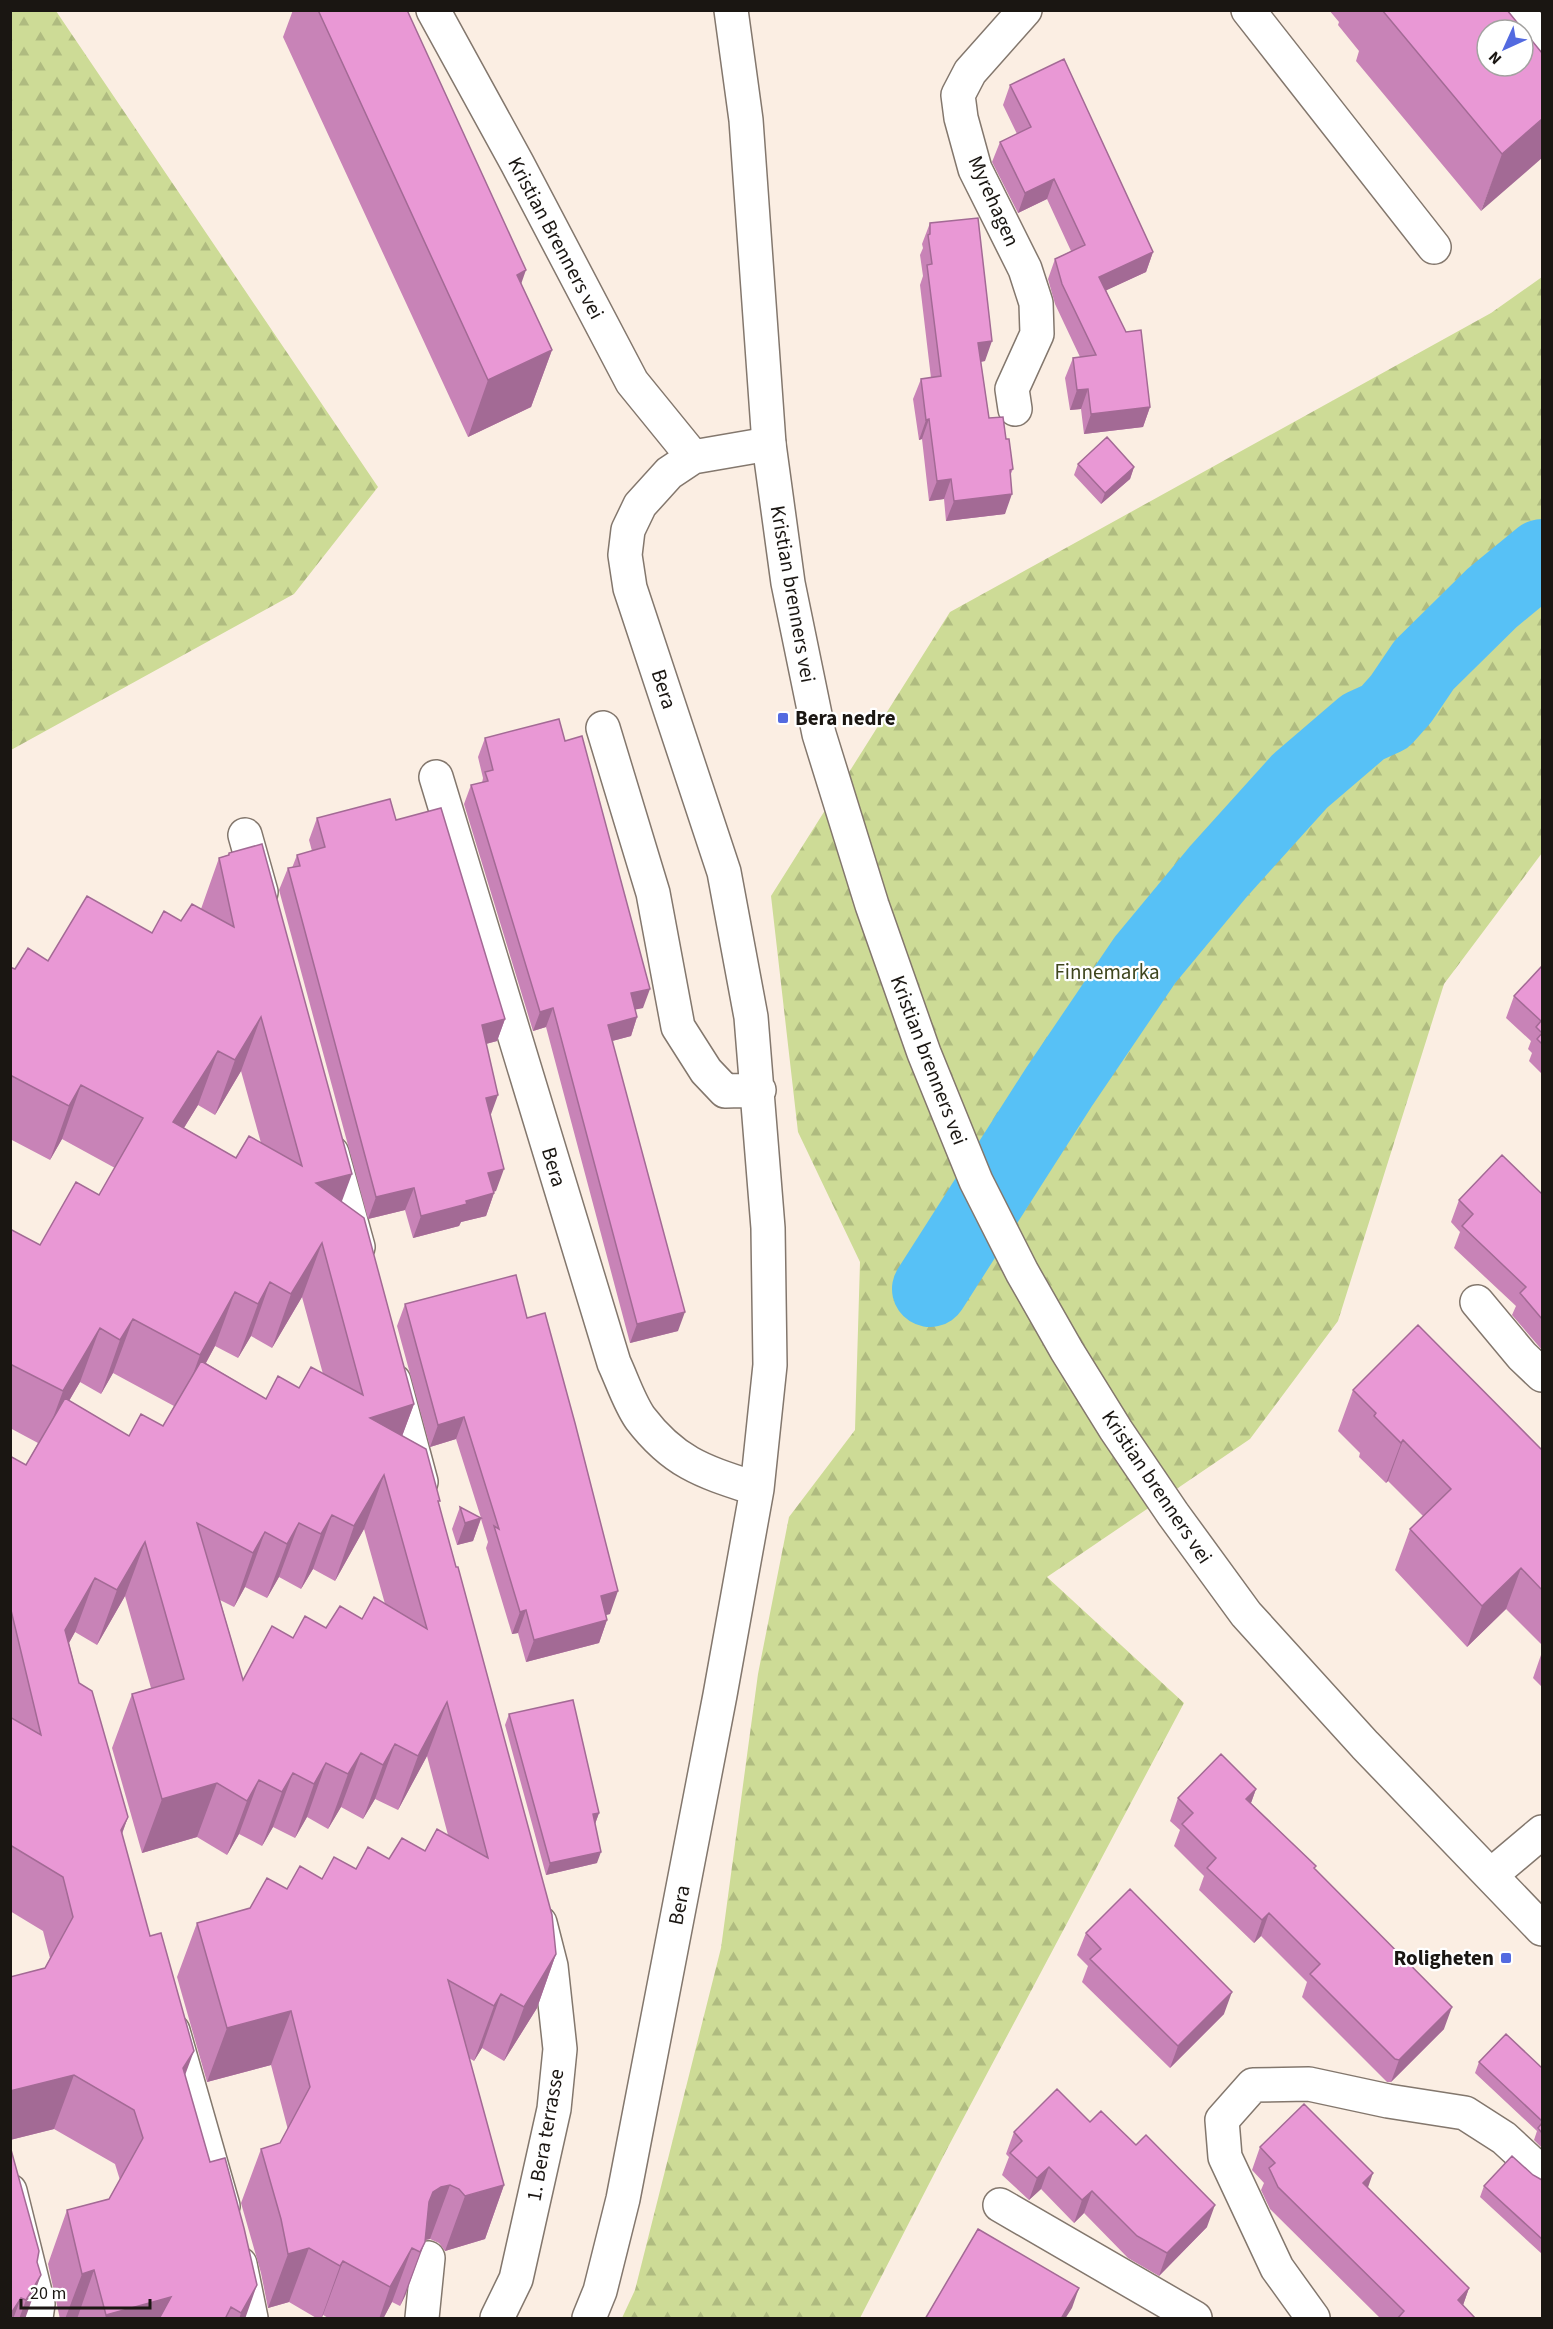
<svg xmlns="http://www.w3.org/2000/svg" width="1553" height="2329" viewBox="0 0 1553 2329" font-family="'Source Sans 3',sans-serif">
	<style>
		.forest { fill: url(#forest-firs) }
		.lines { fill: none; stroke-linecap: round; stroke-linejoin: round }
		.river { stroke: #57c1f6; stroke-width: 76 }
		.minor-casing { stroke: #83776d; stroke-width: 36 }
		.major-casing { stroke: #83776d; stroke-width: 36 }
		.minor { stroke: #fff; stroke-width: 33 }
		.major { stroke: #fff; stroke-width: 33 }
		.wall { fill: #c883b7; fill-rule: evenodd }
		.shaded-wall { fill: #a36a95 }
		.building { fill: #e998d5; stroke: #a36a95; stroke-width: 1.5; fill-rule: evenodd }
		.poi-dot { fill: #536ae0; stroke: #fff; stroke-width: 2 }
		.labels { text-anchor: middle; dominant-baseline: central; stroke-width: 4.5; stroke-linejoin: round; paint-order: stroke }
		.street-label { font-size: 21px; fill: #1a1612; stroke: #fff }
		.poi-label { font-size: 21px; font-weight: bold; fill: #1a1612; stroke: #fff; text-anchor: start }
		.park-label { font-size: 21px; fill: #3e451d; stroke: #fff }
	</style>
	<defs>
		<pattern id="forest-firs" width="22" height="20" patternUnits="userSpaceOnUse" patternTransform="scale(1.5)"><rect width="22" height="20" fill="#cddb96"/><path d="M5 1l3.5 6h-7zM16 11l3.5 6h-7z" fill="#afbb80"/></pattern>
	</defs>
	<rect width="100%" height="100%" fill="#fbeee3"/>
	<path class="forest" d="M11 10 56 11 378 487 294 594 11 750Z
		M1542 277V853L1444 984 1338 1321 1250 1439 1047 1577 1184 1703 947 2149 860 2318H622L635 2290 721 1948 758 1674 789 1517 855 1430 860 1262 798 1132 771 896 950 612 1491 313Z"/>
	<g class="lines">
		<path class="river" d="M930 1289 1059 1087 1145 960 1218 872 1300 781 1363 727 1385 717 1401 699 1424 665 1492 598 1542 557"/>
		<defs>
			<path id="minor" d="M433 10 517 163 632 382 693 457
				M1248 10 1434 247
				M1517 10 1542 40
				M1015 409 1012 389 1037 334 1036 303 1025 269 975 169 961 118 958 95 970 72 1025 10
				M603 728 653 893 678 1027 706 1071 725 1091 759 1090
				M436 777 614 1363C622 1380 629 1402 640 1418 675 1464 705 1472 757 1489
				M245 835 261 892
				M332 1153 358 1247
				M1477 1302 1522 1356 1542 1375
				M394 1381 421 1482
				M1491 1875 1542 1832
				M173 2031 223 2206
				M10 2191 38 2304 36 2318
				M1000 2205 1195 2318
				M240 2264 251 2318
				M422 2318 428 2258
				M497 2318 516 2279 554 2109 560 2049 551 1966 540 1923
				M589 2318 600 2291 623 2199 720 1695 757 1489 770 1365 768 1228 751 1017 724 872 630 588 625 555 628 530 640 505 669 473 693 457 769 444
				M1313 2318 1277 2268 1225 2157 1222 2120 1253 2085 1309 2084 1388 2101 1465 2113 1504 2138 1542 2173"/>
			<path id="major" d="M731 10 746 120 769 444 788 583 819 734 872 905 924 1053 976 1181 1022 1272 1067 1351 1116 1430 1173 1514 1246 1614 1365 1745 1542 1929"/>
		</defs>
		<use href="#minor" class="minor-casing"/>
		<use href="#major" class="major-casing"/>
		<use href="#minor" class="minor"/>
		<use href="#major" class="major"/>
	</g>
	<path class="wall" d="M293 10H407L521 284 552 350 531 407 468 437 283 37Z
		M1329 10H1507L1542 53 1481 211 1356 61 1359 51 1338 25 1339 22Z
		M1010 85 1153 252 1146 272 1106 290 1150 407 1143 427 1084 434 1081 409 1070 410 1065 378 1073 358 1080 357 1055 304 1048 279 1055 259 1071 251 1047 199 1018 213 992 162 1000 142 1017 134 1003 105Z
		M930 223 985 361 981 362 989 418 1006 439 1013 469 1010 476 1005 514 946 521 944 499 929 501 922 439 919 440 913 399 921 379 931 378 920 285 923 276 920 255 923 248 922 244Z
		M1078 464 1134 467 1130 479 1101 504 1074 475Z
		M485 738 565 741 643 1008 635 1009 637 1017 631 1036 612 1041 678 1331 630 1343 546 1027 533 1031 464 804 471 785 482 783 483 778 478 757Z
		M317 818 396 820 505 1019 497 1041 486 1044 496 1191 493 1192 494 1193 486 1216 461 1222 459 1226 413 1238 405 1210 368 1219 279 890 288 868H292L297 855 312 851 309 840Z
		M229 853 342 1202 414 1404 402 1436 439 1504 556 1954 537 2008 504 2061 482 2048 474 2061 469 2058 504 2185 485 2239 445 2251 439 2243 430 2239 425 2240 405 2296 400 2306 392 2302 383 2319H330L323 2315 321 2319H318L289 2302 268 2308 261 2273 241 2203 261 2149 280 2143 288 2130 271 2065 207 2082 177 1977 197 1923 250 1908 287 1889 389 1859 425 1851 448 1835 427 1756 398 1810 375 1799 363 1819 341 1807 328 1829 307 1817 295 1838 273 1827 262 1846 239 1834 227 1855 197 1837 142 1853 112 1748 132 1694 151 1688 125 1596 97 1645 75 1632 69 1643 79 1683 128 1817 122 1834 185 2075 245 2319H60L48 2264 67 2210 109 2199 120 2180 115 2164 54 2129 10 2140V1977L45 1968 50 1958 43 1931 10 1911V1456L26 1465 38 1443 10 1428V1229L40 1245 99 1195 115 1168 62 1139 50 1160 10 1139V967L15 969 48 961 152 933 181 921 201 909 219 858 228 855ZM241 1071 261 1143 236 1158 184 1128 198 1105 215 1115ZM302 1297 323 1374 299 1388 266 1399 206 1363 215 1346 238 1358 251 1336 272 1348ZM113 1373 174 1406 163 1426 129 1436 69 1401 80 1382 101 1394ZM364 1529 385 1604 362 1619 293 1638 243 1680 220 1600 234 1607 245 1587 267 1598 279 1577 301 1589 313 1569 335 1581Z
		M1542 966V1074L1529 1061 1532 1053 1528 1049 1531 1041 1506 1018 1514 996Z
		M1542 1194V1350L1512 1315 1516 1306 1454 1248 1460 1232 1451 1222 1459 1200Z
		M405 1304 527 1318 610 1614 606 1615 607 1620 599 1643 526 1662 518 1633 512 1634 486 1548 488 1542 481 1519 473 1541 457 1545 452 1529 460 1507 481 1518 456 1439 430 1447 397 1326Z
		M1353 1390 1542 1450V1645L1506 1609 1467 1647 1395 1570 1410 1529 1423 1516 1388 1481 1386 1483 1359 1457 1360 1453 1338 1431Z
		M1542 1652V1687L1533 1678Z
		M509 1714 599 1813 595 1824 597 1863 546 1875 505 1725Z
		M1256 1789 1251 1803 1316 1866 1314 1869 1444 2029 1391 2082H1387L1302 1997 1307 1982 1261 1936 1254 1943 1199 1890 1204 1876 1174 1846 1180 1830 1170 1821 1178 1798Z
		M1086 1933 1224 2014 1170 2068 1082 1982 1088 1966 1077 1955Z
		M1479 2062 1542 2068V2148L1534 2140 1537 2131 1475 2073Z
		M1090 2122 1207 2227 1159 2276 1128 2258 1084 2213 1074 2223 1041 2189 1029 2200 1002 2175 1009 2157 1006 2154 1014 2132Z
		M1260 2147 1368 2188 1469 2288 1463 2305 1476 2319H1381L1270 2209 1261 2190 1264 2183 1252 2170Z
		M1533 2175 1542 2180V2254L1480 2197 1484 2186Z
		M39 2251 25 2319H10Z"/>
	<path class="shaded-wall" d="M1542 119V158L1481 211 1502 154Z
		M1054 179 1047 199 1018 213 1025 193Z
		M1153 252 1146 272 1092 297 1099 277Z
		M526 270 506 327 517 275Z
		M992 341 985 361 971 363 978 343Z
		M552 350 531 407 468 437 488 380Z
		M1088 389 1081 409 1070 410 1077 390Z
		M1150 407 1143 427 1084 434 1091 414Z
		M929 419 922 439 919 440 926 420Z
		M1134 467 1130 479 1101 504 1105 493Z
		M951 479 944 499 929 501 937 481Z
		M1012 494 1005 514 946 521 954 501Z
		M650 989 643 1008 624 1012 631 993Z
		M553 1008 546 1027 533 1031 540 1012Z
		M261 1017 241 1071 215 1115 235 1060Z
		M637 1017 631 1036 601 1044 608 1025Z
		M505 1019 497 1041 474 1047 482 1025Z
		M218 1051 198 1105 154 1176 173 1122Z
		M81 1085 62 1139 50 1160 69 1106Z
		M498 1095 490 1117 486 1098Z
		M504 1169 496 1191 480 1195 488 1173Z
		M352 1174 332 1228 316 1183Z
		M414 1188 405 1210 368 1219 376 1197Z
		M494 1193 486 1216 461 1222 459 1226 413 1238 421 1216 466 1201Z
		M322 1243 302 1297 272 1348 291 1294Z
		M270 1282 251 1336 238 1358 258 1304Z
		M235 1292 215 1346 180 1410 200 1355Z
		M685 1312 678 1331 630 1343 637 1324Z
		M133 1319 113 1373 101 1394 120 1340Z
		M100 1328 80 1382 43 1445 63 1391Z
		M414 1404 394 1458 370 1418Z
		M464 1417 456 1439 430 1447 438 1425Z
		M1403 1440 1388 1481 1386 1483 1401 1443Z
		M384 1475 364 1529 335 1581 354 1526Z
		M332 1515 313 1569 301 1589 321 1534Z
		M481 1518 473 1541 457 1545 465 1523Z
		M299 1523 279 1577 267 1598 287 1544Z
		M265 1532 245 1587 234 1607 253 1553Z
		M145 1542 125 1596 97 1645 117 1590Z
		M1521 1568 1506 1609 1467 1647 1482 1606Z
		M95 1578 75 1632 46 1684 65 1630Z
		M618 1591 610 1614 593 1618 601 1596Z
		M526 1610 518 1633 512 1634 520 1612Z
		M607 1620 599 1643 526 1662 534 1640Z
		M447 1702 427 1756 398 1810 418 1756Z
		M395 1744 375 1799 363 1819 383 1765Z
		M361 1753 341 1807 328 1829 348 1774Z
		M326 1763 307 1817 295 1838 314 1784Z
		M293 1773 273 1827 262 1846 282 1792Z
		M259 1780 239 1834 227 1855 247 1801Z
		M217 1783 197 1837 142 1853 162 1799Z
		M1256 1789 1248 1811 1246 1799Z
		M599 1813 595 1824 593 1814Z
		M128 1817 108 1871 121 1830Z
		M601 1852 597 1863 546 1875 550 1863Z
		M1269 1913 1261 1936 1254 1943 1262 1920Z
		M556 1954 537 2008 504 2061 524 2007Z
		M1232 1992 1224 2014 1170 2068 1178 2046Z
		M501 1994 482 2048 474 2061 494 2006Z
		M1452 2007 1444 2029 1391 2082 1399 2060Z
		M291 2011 271 2065 207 2082 227 2028Z
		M194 2051 174 2105 183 2068Z
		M74 2075 54 2129 10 2140V2091Z
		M1049 2167 1041 2189 1029 2200 1037 2178Z
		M1373 2173 1365 2196 1363 2183Z
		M450 2185 430 2239 421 2241 413 2247 433 2192 441 2187Z
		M504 2185 485 2239 445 2251 465 2196Z
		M1092 2191 1084 2213 1074 2223 1082 2200Z
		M1215 2205 1207 2227 1159 2276 1167 2253Z
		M425 2242 405 2296 400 2306 420 2252Z
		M309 2248 289 2302 268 2308 288 2254Z
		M412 2248 392 2302 383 2319H379L390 2287Z
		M343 2261 323 2315 321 2319 340 2266Z
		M94 2270 77 2319H65L82 2274Z
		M41 2275 25 2319H19L26 2300Z
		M257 2285 245 2319H239L241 2313Z
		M1079 2288 1072 2308 1065 2319H1061Z
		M1469 2288 1461 2311 1458 2300Z
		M171 2297 164 2319H105L106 2315Z
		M21 2298 13 2319H10V2315Z"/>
	<path class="building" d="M318 10H407L526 270 517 275 552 350 488 380Z
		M1382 10H1507L1542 53V119L1502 154ZM1487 30H1523V66H1487Z
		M1064 59 1153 252 1099 277 1126 332 1141 330 1150 407 1091 414 1088 389 1077 390 1073 358 1096 355 1062 284 1055 259 1085 245 1054 179 1025 193 1000 142 1031 127 1010 85Z
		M978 218 992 341 978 343 989 418 1003 417 1006 439H1009L1013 469 1010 470 1012 494 954 501 951 479 937 481 929 419 926 420 921 379 941 376 927 265 932 264 928 235 930 234V223Z
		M1107 437 1134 467 1105 493 1078 464Z
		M559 719 565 741 582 736 650 989 631 993 637 1017 608 1025 685 1312 637 1324 553 1008 540 1012 471 785 488 781 485 772 493 770 485 738Z
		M390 799 396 820 441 808 505 1019 482 1025 498 1095 486 1098 504 1169 488 1173 494 1193 466 1201 467 1204 421 1216 414 1188 376 1197 288 868 300 866 297 855 325 847 317 818Z
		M262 844 352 1174 316 1183 364 1218 414 1404 370 1418 426 1449 440 1501H438L456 1567H458L552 1915 556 1954 524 2007 501 1994 494 2006 448 1980 504 2185 465 2196 459 2189 450 2185 441 2187 433 2192 429 2202 425 2242 420 2252 412 2248 390 2287 343 2261 340 2266 309 2248 288 2254 281 2219 261 2149 280 2143 310 2087 291 2011 227 2028 197 1923 250 1908 267 1878 287 1889 300 1866 322 1879 334 1857 356 1869 368 1847 389 1859 402 1838 425 1851 437 1829 488 1858 447 1702 418 1756 395 1744 383 1765 361 1753 348 1774 326 1763 314 1784 293 1773 282 1792 259 1780 247 1801 217 1783 162 1799 132 1694 184 1679 145 1542 117 1590 95 1578 65 1630 79 1683 92 1691 128 1817 121 1830 150 1936 161 1933 194 2051 183 2068 210 2162 225 2158 244 2228 257 2285 241 2313 231 2307 225 2319H159L171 2297 106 2315 94 2270 82 2274 67 2210 109 2199 143 2138 134 2110 74 2075 10 2091V1977L45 1968 73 1917 63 1877 10 1845V1717L41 1735 10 1606V1456L26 1465 65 1398 129 1436 141 1414 163 1426 201 1361 266 1399 278 1376 299 1388 311 1367 363 1395 322 1243 291 1294 270 1282 258 1304 235 1292 200 1355 133 1319 120 1340 100 1328 63 1391 10 1364V1229L40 1245 76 1182 99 1195 143 1118 81 1085 69 1106 10 1075V967L15 969 28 948 48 961 87 896 152 933 164 911 181 921 192 904 234 927 219 858 229 855V853ZM261 1017 302 1166 249 1136 236 1158 173 1122 218 1051 235 1060ZM384 1475 427 1629 374 1597 362 1619 340 1606 326 1628 305 1616 293 1638 272 1626 243 1680 197 1523 253 1553 265 1532 287 1544 299 1523 321 1534 332 1515 354 1526Z
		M1542 966V1033L1536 1027 1541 1021 1514 996Z
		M1542 1033V1044L1537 1039Z
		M1502 1155 1542 1194V1319L1520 1293 1526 1287 1462 1226 1473 1214 1459 1200Z
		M516 1275 527 1318 545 1313 575 1423 618 1591 601 1596 607 1620 534 1640 526 1610 520 1612 494 1526 499 1529 464 1417 438 1425 405 1304Z
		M1418 1325 1542 1450V1590L1521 1568 1482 1606 1410 1529 1451 1489 1403 1440 1401 1443 1374 1416 1376 1413 1353 1390Z
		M460 1507 481 1518 465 1523Z
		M573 1700 599 1813 593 1814 601 1852 550 1863 509 1714Z
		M1221 1754 1256 1789 1246 1799 1316 1866 1314 1868 1452 2007 1399 2060 1395 2059 1310 1974 1320 1964 1269 1913 1262 1920 1207 1868 1216 1858 1182 1824 1193 1813 1178 1798Z
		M1130 1889 1232 1992 1178 2046 1090 1959 1101 1949 1086 1933Z
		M1506 2034 1542 2068V2121L1479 2062Z
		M1057 2089 1090 2122 1101 2111 1136 2145 1146 2135 1215 2205 1167 2253 1137 2236 1092 2191 1082 2200 1049 2167 1037 2178 1010 2153 1022 2141 1014 2132Z
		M1304 2104 1373 2173 1363 2183 1469 2288 1458 2300 1476 2319H1397L1404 2311 1278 2187 1269 2168 1275 2163 1260 2147Z
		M1542 2123V2133L1538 2128Z
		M10 2146 39 2251 37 2262 41 2275 26 2300 21 2298 10 2315Z
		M1512 2156 1533 2175 1542 2180V2239L1484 2186Z
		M978 2229 1079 2288 1061 2319H925Z"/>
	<g class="poi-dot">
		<rect x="777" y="712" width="12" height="12" rx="3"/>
		<rect x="1500" y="1952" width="12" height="12" rx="3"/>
	</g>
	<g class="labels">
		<g class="street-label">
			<text transform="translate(994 201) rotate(66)">Myrehagen</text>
			<text transform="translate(556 238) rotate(62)">Kristian Brenners vei</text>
			<text transform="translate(793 594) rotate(80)">Kristian brenners vei</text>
			<text transform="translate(664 689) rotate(72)">Bera</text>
			<text transform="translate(929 1060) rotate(69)">Kristian brenners vei</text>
			<text transform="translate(554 1167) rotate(73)">Bera</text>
			<text transform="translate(1157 1487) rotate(56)">Kristian brenners vei</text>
			<text transform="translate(679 1905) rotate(-79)">Bera</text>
			<text transform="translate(545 2135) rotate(-80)">1. Bera terrasse</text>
		</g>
		<g class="poi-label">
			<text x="795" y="718">Bera nedre</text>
			<text x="1494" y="1958" text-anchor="end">Roligheten</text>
		</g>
		<g class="park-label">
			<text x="1107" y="972">Finnemarka</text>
		</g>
	</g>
	<rect width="1553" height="2329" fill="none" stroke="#1a1612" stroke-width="24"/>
	<g transform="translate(1505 48) rotate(225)"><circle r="28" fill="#ffffff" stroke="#a3a2a0" stroke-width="1.5"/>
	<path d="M0-4.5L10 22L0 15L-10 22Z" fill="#536ae0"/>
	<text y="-9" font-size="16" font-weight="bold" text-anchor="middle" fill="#1a1612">N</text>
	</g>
	<path d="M21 2299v9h129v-9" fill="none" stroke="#1a1612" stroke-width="3"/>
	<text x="30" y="2299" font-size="18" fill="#1a1612" stroke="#ffffff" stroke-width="4.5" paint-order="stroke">20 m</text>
</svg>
